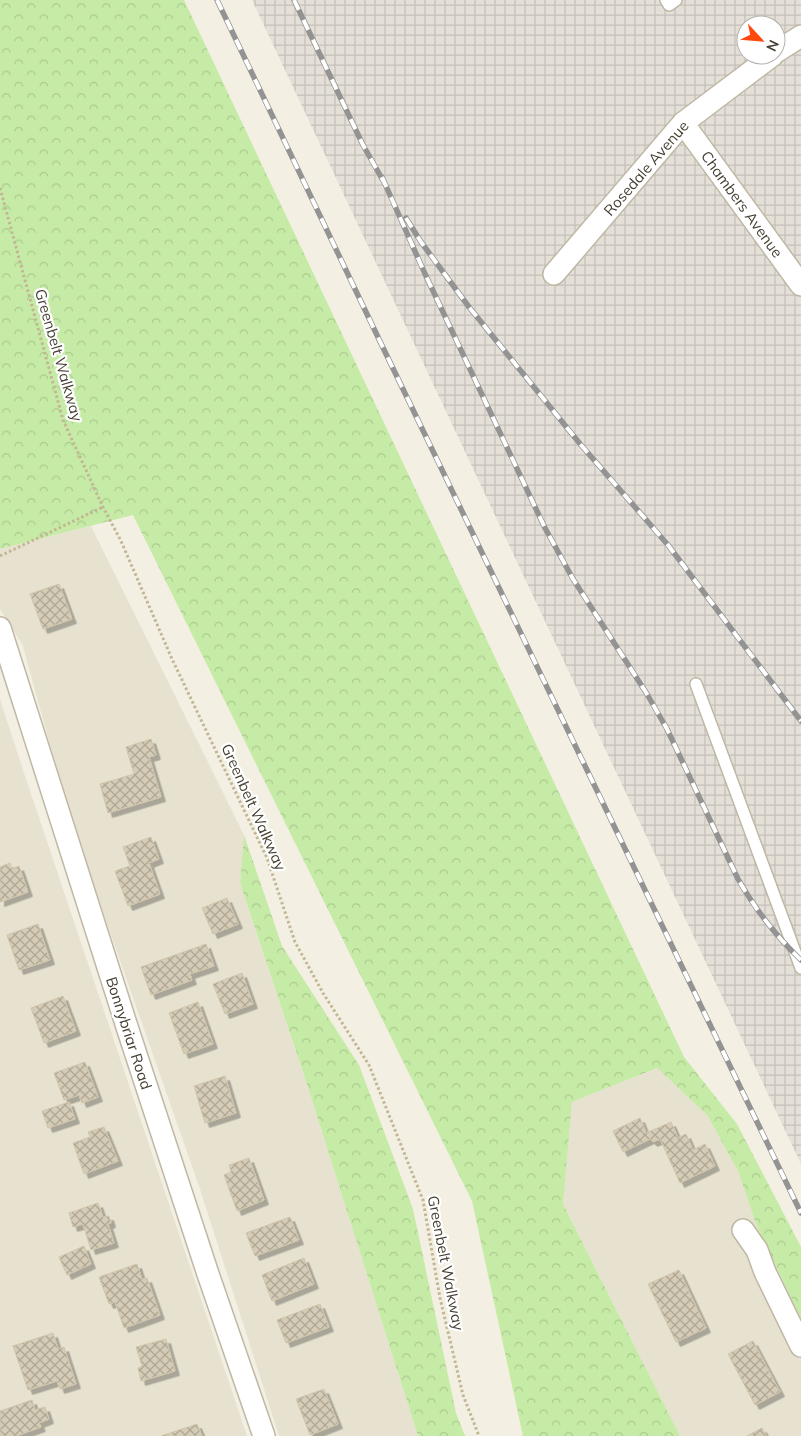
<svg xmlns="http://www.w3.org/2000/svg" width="801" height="1436" viewBox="0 0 801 1436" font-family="Mulish,sans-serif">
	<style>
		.residential { fill: #e7e2d0 }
		.industrial { fill: url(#industrial-grid); fill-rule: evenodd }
		.forest { fill: url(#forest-crowns) }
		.building { fill: url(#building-cross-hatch); stroke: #d1c5a9; filter: url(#shadow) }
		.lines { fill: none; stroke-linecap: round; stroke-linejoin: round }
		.lane-casing { stroke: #bfb8a4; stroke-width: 14 }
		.street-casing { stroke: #bfb8a4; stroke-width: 24 }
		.path { stroke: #c2b694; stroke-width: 3; stroke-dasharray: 2.5 2.5; stroke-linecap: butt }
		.lane { stroke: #fff; stroke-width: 11 }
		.street { stroke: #fff; stroke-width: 21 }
		.rail-casing { stroke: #939393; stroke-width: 5.5 }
		.rail { stroke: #fff; stroke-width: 4; stroke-dasharray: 11; stroke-linecap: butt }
		.labels { text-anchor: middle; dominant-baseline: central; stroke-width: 4.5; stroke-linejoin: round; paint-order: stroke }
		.street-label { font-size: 15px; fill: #453f32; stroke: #fff }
	</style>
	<defs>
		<pattern id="industrial-grid" width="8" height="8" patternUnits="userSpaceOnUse" patternTransform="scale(1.25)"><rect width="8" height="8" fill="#e4e0d8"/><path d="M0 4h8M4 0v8" fill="none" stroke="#c5c1ba"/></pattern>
		<pattern id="forest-crowns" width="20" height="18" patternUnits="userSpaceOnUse" patternTransform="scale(1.25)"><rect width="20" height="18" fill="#c6eba6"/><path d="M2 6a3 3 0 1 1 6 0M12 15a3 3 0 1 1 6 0" fill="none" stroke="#abcb8f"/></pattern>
		<pattern id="building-cross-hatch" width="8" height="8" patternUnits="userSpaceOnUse" patternTransform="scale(1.25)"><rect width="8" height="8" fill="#d5ccb7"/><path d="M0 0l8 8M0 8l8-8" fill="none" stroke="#afa795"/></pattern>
		<filter id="shadow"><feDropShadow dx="4.5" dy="4.5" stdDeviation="0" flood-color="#0004"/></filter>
	</defs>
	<rect width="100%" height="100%" fill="#f3efe2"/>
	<path class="residential" d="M91 526 244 835 240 883 304 1075 418 1436H279L200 1189 69 815 23 646 0 609V549Z
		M0 699 22 767 247 1436H0Z
		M657 1068 707 1115 738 1171 756 1224 801 1319V1436H680L563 1204 572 1102Z"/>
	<path class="industrial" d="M252 0H801V1164ZM746 25H776V55H746Z"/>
	<path class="forest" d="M0 0H184L684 1057 737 1124 801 1247V1319L756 1224 738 1171 707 1115 657 1068 572 1102 563 1204 680 1436H523L472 1201 133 515 0 549Z
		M244 835 282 946 359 1065 413 1209 456 1413 465 1436H418L304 1075 240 883Z"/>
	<path class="building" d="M59 584 72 619 43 629 30 594Z
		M151 739 156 755 149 757 161 797 108 813 100 784 134 774 126 747Z
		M151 837 159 859 149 863 160 894 128 906 115 871 130 866 123 847Z
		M10 863 12 869 19 866 28 892 0 902V867Z
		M227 898 238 924 213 934 202 908Z
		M38 924 50 960 19 970 7 935Z
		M206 944 214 966 190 974 192 980 151 995 141 967Z
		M242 973 253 1004 225 1014 213 984Z
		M63 996 76 1031 44 1043 31 1008Z
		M198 1002 213 1044 184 1054 169 1013Z
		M85 1062 98 1097 82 1103 79 1095 64 1100 54 1073Z
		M225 1076 236 1113 205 1123 194 1086Z
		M69 1102 75 1119 48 1128 42 1111Z
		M640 1118 646 1133 671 1122 678 1138 686 1134 693 1150 705 1144 715 1166 680 1183 660 1139 653 1142 650 1139 623 1152 613 1131Z
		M104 1127 118 1161 84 1174 73 1143 90 1137 88 1132Z
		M249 1158 264 1200 237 1211 224 1175 231 1172 229 1165Z
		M98 1203 103 1217 109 1216 111 1223 108 1224 114 1243 91 1250 83 1224 73 1227 69 1213Z
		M290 1217 299 1240 255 1256 246 1233Z
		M84 1246 91 1264 67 1275 59 1257Z
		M304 1258 314 1284 272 1301 262 1275Z
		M137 1264 142 1279 147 1278 160 1315 124 1328 115 1302 109 1304 99 1277Z
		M679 1270 706 1328 676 1342 648 1284Z
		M320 1304 329 1327 286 1343 277 1320Z
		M53 1333 58 1349 64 1347 76 1384 60 1389 57 1381 28 1390 13 1346Z
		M166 1339 175 1371 141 1381 138 1368 142 1366 136 1347Z
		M753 1341 780 1392 755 1405 728 1354Z
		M324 1389 338 1424 310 1435 296 1399Z
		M32 1400 35 1410 45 1407 49 1419 39 1423 41 1427 16 1436H0V1411Z
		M197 1424 202 1436H161Z
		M762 1428 766 1436H747Z"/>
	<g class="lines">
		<defs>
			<path id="lane" d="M666 0 669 5 676 0
				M696 684 801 968"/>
			<path id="street" d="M776 52 801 36
				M683 123 801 285
				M554 274 683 123 773 55
				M0 628 128 1030 208 1274 264 1436
				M743 1230 757 1250 765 1272 801 1346"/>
		</defs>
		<use href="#lane" class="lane-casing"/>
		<use href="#street" class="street-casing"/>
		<path class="path" d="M0 188 63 420 103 507 121 541 172 659 267 858 295 942 323 993 369 1065 423 1200 440 1298 463 1395 479 1436
			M0 556 103 507"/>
		<use href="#lane" class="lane"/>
		<use href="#street" class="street"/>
		<defs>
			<path id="rail" d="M217 0 387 356 801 1213
				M294 0 363 145 385 184
				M382 177 426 276 545 528 573 579 647 694 667 729 738 879C755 909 776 936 801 960
				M406 218 421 242 469 307 581 445 668 545 801 721"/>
		</defs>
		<use href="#rail" class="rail-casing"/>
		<use href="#rail" class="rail"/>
	</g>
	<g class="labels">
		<g class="street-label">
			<text transform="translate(646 168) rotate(-49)">Rosedale Avenue</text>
			<text transform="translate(742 204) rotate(54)">Chambers Avenue</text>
			<text transform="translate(59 355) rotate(74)">Greenbelt Walkway</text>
			<text transform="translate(254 807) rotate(66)">Greenbelt Walkway</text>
			<text transform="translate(129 1033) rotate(72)">Bonnybriar Road</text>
			<text transform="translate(446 1263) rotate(79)">Greenbelt Walkway</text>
		</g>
	</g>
	<g transform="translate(761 40) rotate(116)"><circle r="24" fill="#ffffff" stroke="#b5b2ad"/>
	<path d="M0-4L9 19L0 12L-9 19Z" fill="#ff480d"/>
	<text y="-8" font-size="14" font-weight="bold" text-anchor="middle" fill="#453f32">N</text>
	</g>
</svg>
